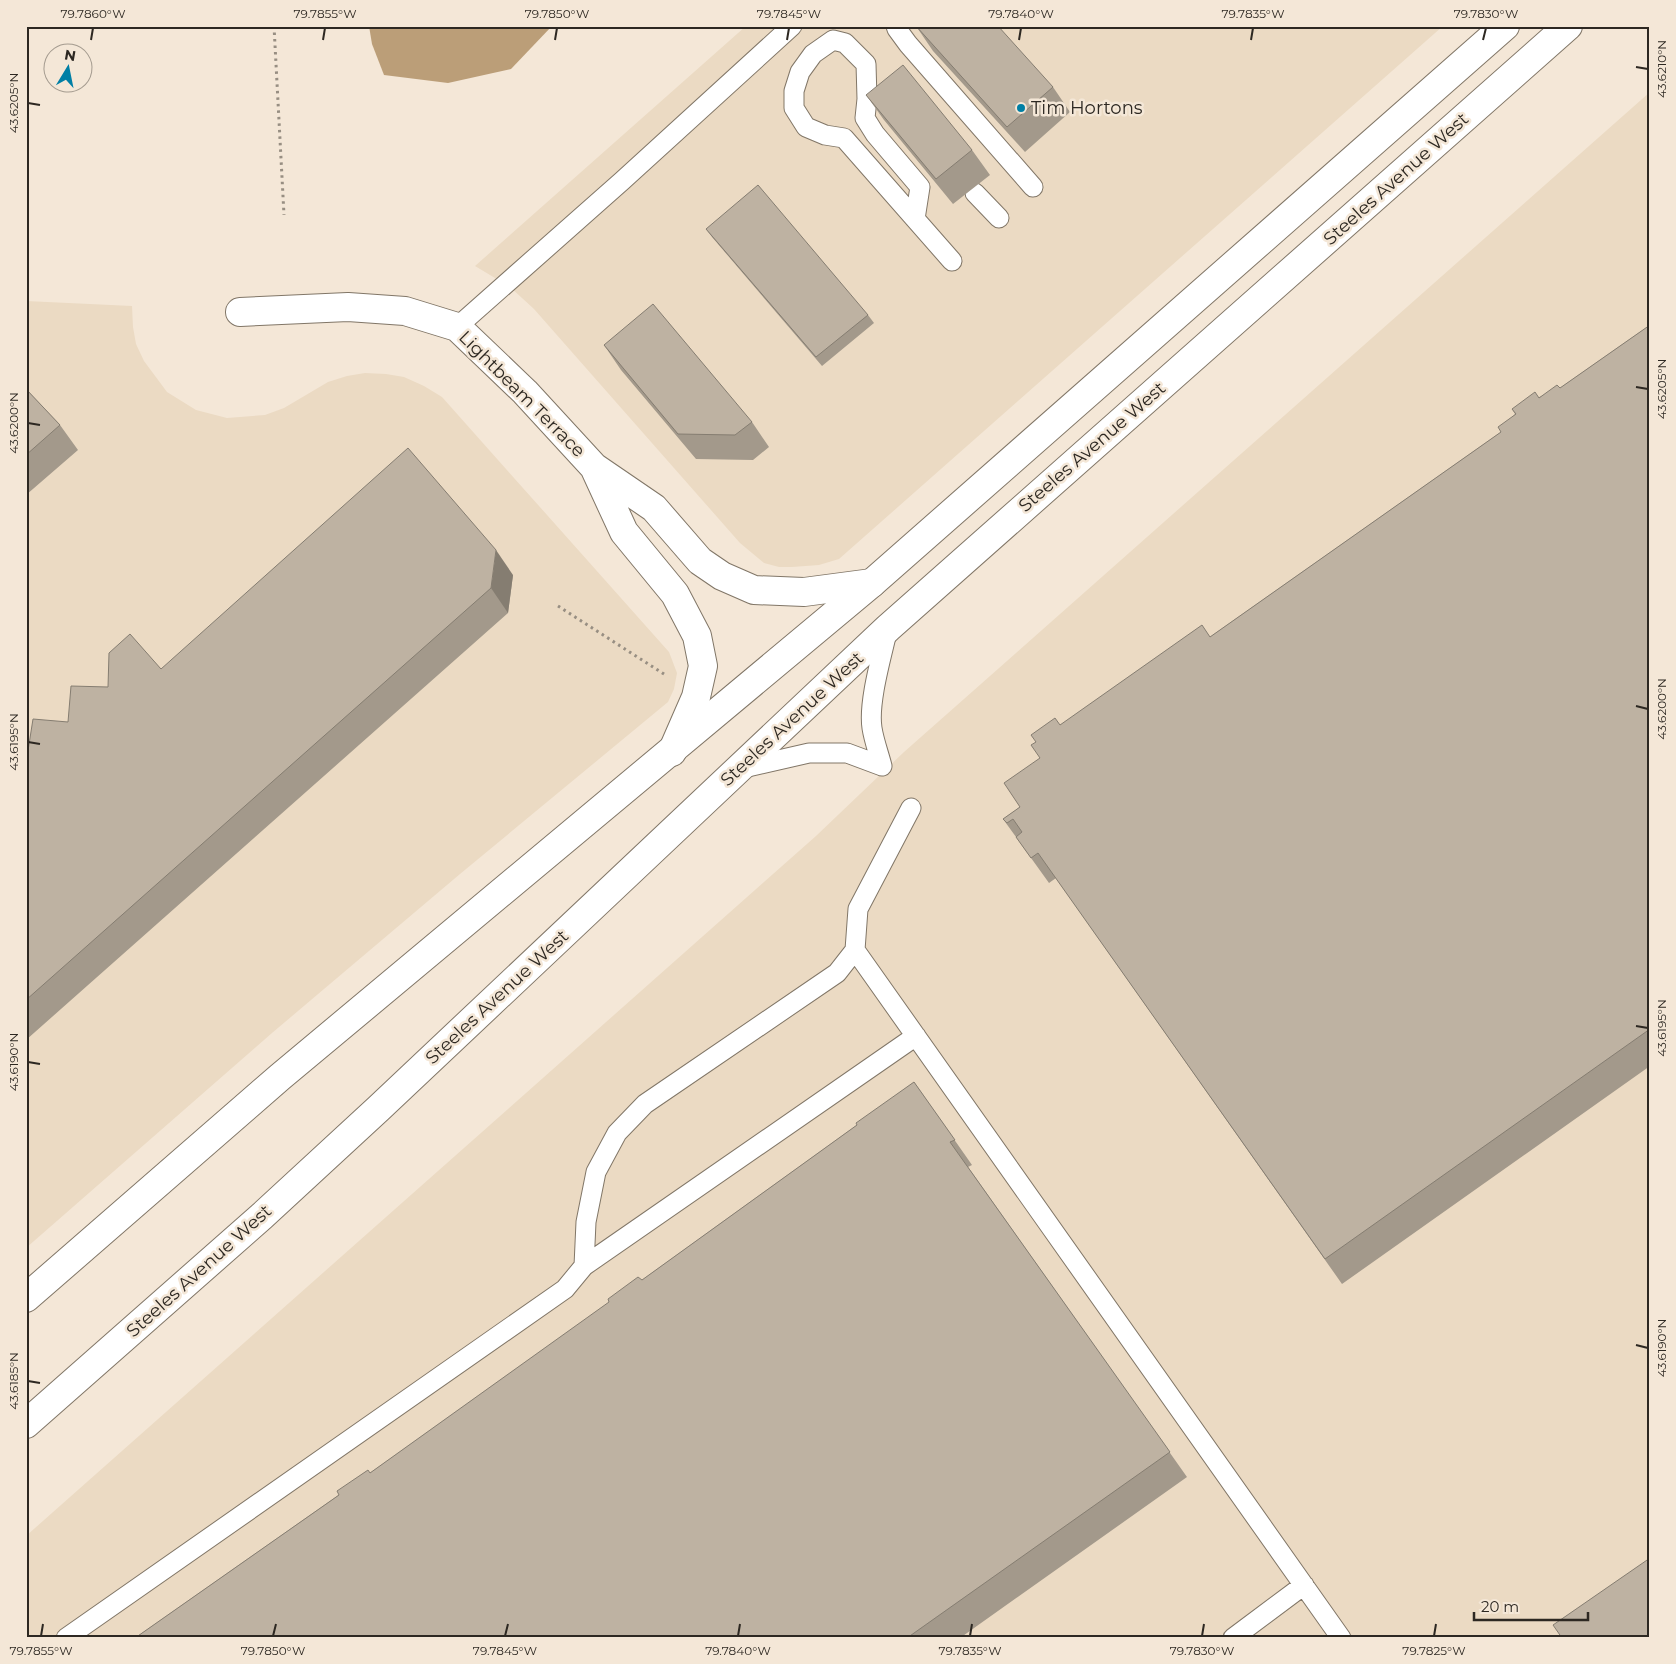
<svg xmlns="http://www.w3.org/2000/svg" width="1676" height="1664" viewBox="0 0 1676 1664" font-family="Montserrat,sans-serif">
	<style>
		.built { fill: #ebdac3 }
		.water { fill: #bb9e78 }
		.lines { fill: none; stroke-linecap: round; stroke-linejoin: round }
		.lane-casing { stroke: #817667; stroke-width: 21 }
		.street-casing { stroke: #817667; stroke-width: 30 }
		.secondary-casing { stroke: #817667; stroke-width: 30 }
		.path { stroke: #978e82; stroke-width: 3; stroke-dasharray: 2.5 4; stroke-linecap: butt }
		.lane { stroke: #fff; stroke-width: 19 }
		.street { stroke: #fff; stroke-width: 28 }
		.secondary { stroke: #fff; stroke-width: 28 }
		.wall { fill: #a3998b }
		.shaded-wall { fill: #857d71 }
		.building { fill: #beb2a2; stroke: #857d71 }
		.ticks { fill: none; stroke: #2d2822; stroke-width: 2 }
		.poi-dot { fill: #007fa5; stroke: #f4e7d7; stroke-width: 2 }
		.labels { text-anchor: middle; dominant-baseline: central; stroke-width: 5; stroke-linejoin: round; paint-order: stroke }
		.poi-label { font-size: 18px; fill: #2d2822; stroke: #f4e7d7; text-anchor: start }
		.street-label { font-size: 18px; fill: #2d2822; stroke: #f4e7d7 }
		.neatline { fill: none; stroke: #2d2822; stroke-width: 2 }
		.ticks-label { font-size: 12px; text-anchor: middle; fill: #2d2822 }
	</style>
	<rect width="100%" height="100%" fill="#f4e7d7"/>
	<path class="built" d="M746 26H1443L839 559 819 565 792 567H779L764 563 740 543 534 309 510 287 475 266Z
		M1650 92V1638H26V1536L816 836 904 752Z
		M26 301 132 306 133 327 136 344 144 361 167 392 196 410 227 418 265 415 284 408 328 382 347 376 365 373 386 374 404 377 424 386 442 397 669 652 677 673 674 689 668 702 460 874 272 1033 26 1248Z"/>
	<path class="water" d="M369 26H552L511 69 448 83 384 75 372 44Z"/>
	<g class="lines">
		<defs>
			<path id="lane" d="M896 26 897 29 908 44 1033 187
				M975 193 999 218
				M915 219 920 187 875 134 865 118 867 99 866 64 845 43 833 40 813 54 800 72 794 91V108L806 127 825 135 844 138 952 261
				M457 327 622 181 792 26
				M882 766C879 754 874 741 872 728 868 702 882 655 888 628
				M739 769 809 753H847L882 766
				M855 950 1341 1638
				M584 1266 916 1036
				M66 1638 565 1289 584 1266 586 1222 596 1172 617 1133 645 1104 837 973 855 950 858 909 911 808
				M1233 1638 1304 1585"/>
			<path id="street" d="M240 312 348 307 405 311 457 327 525 392 594 467 654 508 700 561 722 576 754 590 804 592 872 583
				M594 467 624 532 675 594 697 636 703 666 696 697 672 752"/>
			<path id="secondary" d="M26 1298 280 1077 872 583 1505 26
				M26 1424 262 1216 378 1109 888 628 1568 26"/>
		</defs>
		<use href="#lane" class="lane-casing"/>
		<use href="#street" class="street-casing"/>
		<use href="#secondary" class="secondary-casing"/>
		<path class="path" d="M274 26 284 215
			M558 606 667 676"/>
		<use href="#lane" class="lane"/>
		<use href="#street" class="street"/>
		<use href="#secondary" class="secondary"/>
	</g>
	<path class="wall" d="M916 26 1053 87 1070 112 1025 152 933 51Z
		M866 95 972 150 990 175 953 204 884 120Z
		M706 229 868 315 874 323 822 366 712 237Z
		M1650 325V1066L1342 1284 1056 878 1049 883 1003 819 1020 807 1040 758 1060 725 1210 637 1501 432 1515 414 1512 409 1560 388Z
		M604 345 752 422 769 447 753 460 696 459 621 370Z
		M26 389 60 425 78 450 26 495Z
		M513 575 508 613 26 1040V757L68 722 108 687 161 669Z
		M914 1082 972 1165 968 1167 1187 1477 960 1638H135L370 1473 642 1280 857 1125Z"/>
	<path class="shaded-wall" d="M496 550 513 575 508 613 491 588Z"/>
	<path class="building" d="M916 26H998L1053 87 1007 127Z
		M903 65 972 150 936 179 866 95Z
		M758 185 868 315 816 357 706 229Z
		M653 304 752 422 735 435 678 434 604 345Z
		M1650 325V1029L1325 1259 1038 853 1031 858 1016 837 1022 832 1013 819 1007 823 1003 819 1020 807 1004 783 1040 758 1031 745 1036 742 1031 735 1055 718 1060 725 1202 625 1210 637 1501 432 1498 427 1516 414 1512 409 1535 392 1539 398 1557 385 1560 388Z
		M26 389 60 425 26 455Z
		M408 448 496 550 491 588 26 1000V757H27L33 719 68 722 71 686 108 687 109 653 130 634 161 669Z
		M914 1082 955 1140 950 1142 1170 1452 907 1638H135L339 1495 337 1491 368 1470 370 1473 609 1302 608 1299 638 1277 642 1280 857 1125 856 1123Z
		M1650 1558V1638H1562L1553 1625Z"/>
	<path class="ticks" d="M91 40 93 28M323 40 325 28M555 40 557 28M787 40 789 28M1019 40 1021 28M1251 40 1253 28M1483 40 1486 28M1636 67 1648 69M28 103 40 105M1636 387 1648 389M28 423 40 425M1636 706 1648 709M28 742 40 744M1636 1026 1648 1028M28 1062 40 1064M1636 1345 1648 1348M28 1381 40 1383M41 1636 43 1624M273 1636 276 1624M505 1636 508 1624M738 1636 740 1624M970 1636 972 1624M1202 1636 1204 1624M1434 1636 1436 1624"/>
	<circle class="poi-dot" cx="1021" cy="108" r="5"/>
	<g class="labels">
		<g class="poi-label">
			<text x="1031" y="108">Tim Hortons</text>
		</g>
		<g class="street-label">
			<text transform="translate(1396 179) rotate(-42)">Steeles Avenue West</text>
			<text transform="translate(522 394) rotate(45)">Lightbeam Terrace</text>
			<text transform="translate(1092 447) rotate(-41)">Steeles Avenue West</text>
			<text transform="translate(792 719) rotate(-43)">Steeles Avenue West</text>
			<text transform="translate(497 997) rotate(-43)">Steeles Avenue West</text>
			<text transform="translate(199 1271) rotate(-42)">Steeles Avenue West</text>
		</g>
	</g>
	<rect width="1676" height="1664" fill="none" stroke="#f4e7d7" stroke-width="55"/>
	<g transform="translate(68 68) rotate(10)"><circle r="24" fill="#f4e7d7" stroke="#a49b8f"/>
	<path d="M0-4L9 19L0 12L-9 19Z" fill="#007fa5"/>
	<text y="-8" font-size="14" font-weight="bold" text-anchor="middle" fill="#2d2822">N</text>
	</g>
	<path d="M1474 1612v8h114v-8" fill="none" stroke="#2d2822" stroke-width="2.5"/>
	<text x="1481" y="1612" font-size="15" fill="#2d2822" stroke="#f4e7d7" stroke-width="4" paint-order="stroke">20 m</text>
	<rect x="28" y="28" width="1620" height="1608" class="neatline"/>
	<g class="ticks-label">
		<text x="93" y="18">79.7860°W</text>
		<text x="325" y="18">79.7855°W</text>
		<text x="557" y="18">79.7850°W</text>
		<text x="789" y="18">79.7845°W</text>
		<text x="1021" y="18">79.7840°W</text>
		<text x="1253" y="18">79.7835°W</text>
		<text x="1486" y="18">79.7830°W</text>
		<text transform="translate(1662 69) rotate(-90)" y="4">43.6210°N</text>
		<text transform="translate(14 103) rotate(-90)" y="4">43.6205°N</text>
		<text transform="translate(1662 389) rotate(-90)" y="4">43.6205°N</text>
		<text transform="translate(14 423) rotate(-90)" y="4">43.6200°N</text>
		<text transform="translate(1662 709) rotate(-90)" y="4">43.6200°N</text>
		<text transform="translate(14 742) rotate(-90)" y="4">43.6195°N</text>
		<text transform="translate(1662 1028) rotate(-90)" y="4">43.6195°N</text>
		<text transform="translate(14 1062) rotate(-90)" y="4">43.6190°N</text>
		<text transform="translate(1662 1348) rotate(-90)" y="4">43.6190°N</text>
		<text transform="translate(14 1381) rotate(-90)" y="4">43.6185°N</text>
		<text x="41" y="1655">79.7855°W</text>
		<text x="273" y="1655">79.7850°W</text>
		<text x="505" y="1655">79.7845°W</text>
		<text x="738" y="1655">79.7840°W</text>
		<text x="970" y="1655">79.7835°W</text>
		<text x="1202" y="1655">79.7830°W</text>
		<text x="1434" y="1655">79.7825°W</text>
	</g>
</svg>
